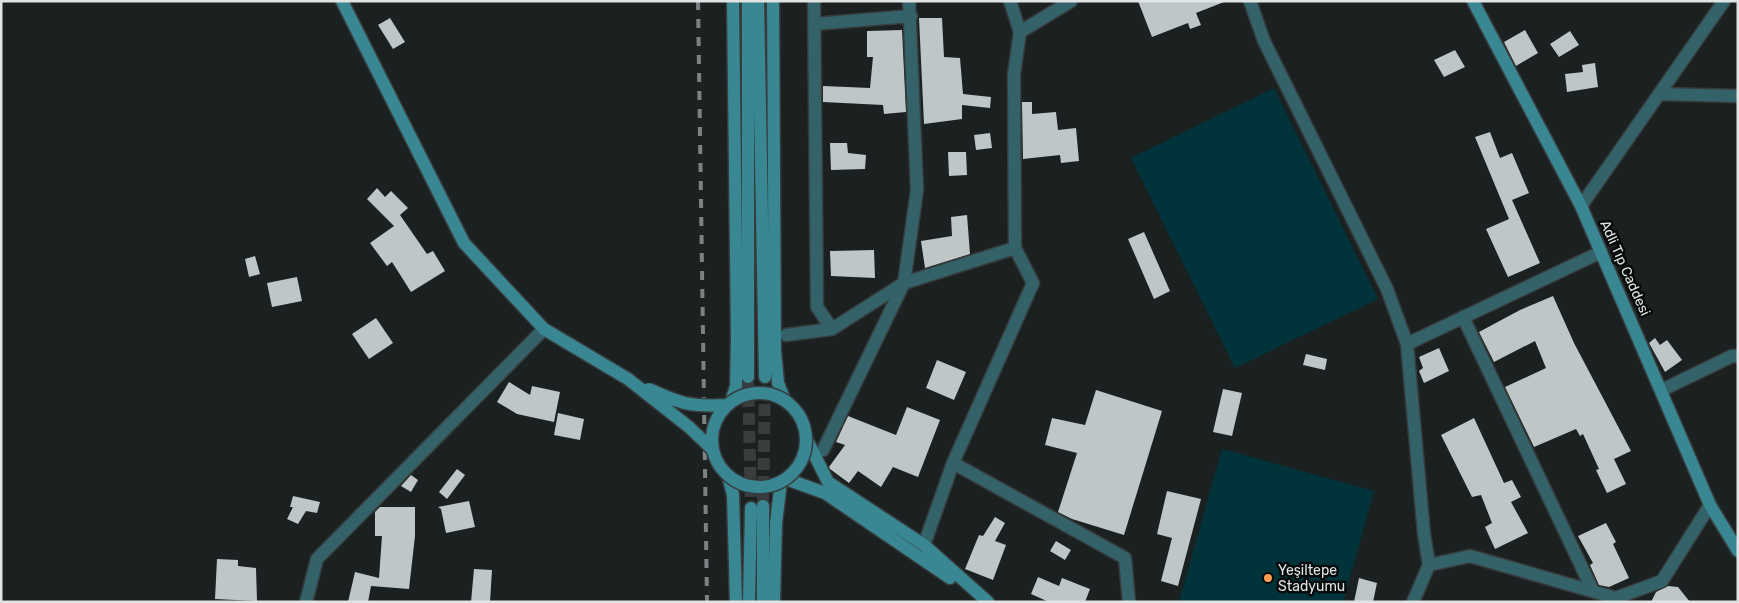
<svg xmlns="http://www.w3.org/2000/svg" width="1739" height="603" viewBox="0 0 1739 603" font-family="Rubik,sans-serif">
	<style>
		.green { fill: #00343a }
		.building { fill: #bec6c7 }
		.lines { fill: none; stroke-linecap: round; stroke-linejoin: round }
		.secondary-tunnel { stroke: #393d3e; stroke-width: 12; stroke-dasharray: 12 6; stroke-linecap: butt }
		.street-casing { stroke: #373b3c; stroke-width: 15 }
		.secondary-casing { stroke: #373b3c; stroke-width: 15 }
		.street { stroke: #336268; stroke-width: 12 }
		.secondary { stroke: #388792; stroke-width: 12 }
		.rail { stroke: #7d8182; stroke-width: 4; stroke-dasharray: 9 9; stroke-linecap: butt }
		.secondary-bridge-casing { stroke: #373b3c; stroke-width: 15; stroke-linecap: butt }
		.secondary-bridge { stroke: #388792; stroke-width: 12 }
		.poi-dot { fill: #fb9e51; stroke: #070a0a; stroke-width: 2 }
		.labels { text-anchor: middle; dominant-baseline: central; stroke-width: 5; stroke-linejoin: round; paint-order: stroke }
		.street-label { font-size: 14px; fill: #e0e4e5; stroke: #070a0a }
		.poi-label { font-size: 14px; fill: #e0e4e5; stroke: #070a0a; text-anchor: start }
	</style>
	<rect width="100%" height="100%" fill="#1b2021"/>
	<path class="green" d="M1274 88 1378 299 1235 368 1131 158Z
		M1222 449 1374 491 1343 602H1179Z"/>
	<path class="building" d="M1138 1H1224V2L1196 13 1201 25 1190 29 1188 23 1152 37Z
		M390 18 405 42 393 49 378 25Z
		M919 18H942L944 57 960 58 963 94 991 97 990 108 962 105V119L924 124Z
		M902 30 906 112 884 114 883 105 823 102V86L870 88 873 57H867V31Z
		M1525 30 1538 53 1516 66 1504 42Z
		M1570 31 1579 45 1559 57 1550 44Z
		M1455 50 1465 67 1444 77 1434 60Z
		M1595 63 1598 87 1567 92 1565 74 1583 72 1582 65Z
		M1022 102H1032V114L1056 112 1058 130 1076 128 1079 161 1061 163 1060 155 1023 159Z
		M1490 132 1500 158 1512 153 1529 193 1512 200 1540 263 1508 277 1486 229 1509 219 1475 137Z
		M990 133 992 148 976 150 974 135Z
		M830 143H847L848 153 866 155 865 169 831 170Z
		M948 152H966L967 175 949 176Z
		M377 188 385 197 391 191 408 208 400 215 427 254 433 251 445 271 411 292 392 262 387 266 370 243 394 226 367 199Z
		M967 215 970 254 925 268 921 241 952 236 951 217Z
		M1144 232 1170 291 1154 299 1128 239Z
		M874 250 875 278 831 276 830 251Z
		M255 256 260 274 249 277 245 259Z
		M297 277 302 301 272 307 267 283Z
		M1553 296 1574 343 1631 451 1614 459 1626 484 1607 493 1596 470 1599 469 1583 434 1580 436 1576 429 1534 447 1505 387 1546 368 1535 341 1494 362 1479 332 1520 310Z
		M376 318 393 343 369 359 352 334Z
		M1655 338 1660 345 1667 340 1682 360 1665 372 1649 343Z
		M1439 348 1449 371 1424 383 1419 371 1423 368 1419 357Z
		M1306 354 1327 359 1325 370 1303 365Z
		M937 360 966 372 954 400 926 388Z
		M509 382 530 395 532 386 560 392 554 422 517 414 497 402Z
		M1223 389 1242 393 1232 436 1213 432Z
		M1096 390 1162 411 1124 535 1072 519 1058 512 1077 453 1045 445 1052 418 1085 425Z
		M907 407 940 420 918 477 893 467 881 487 858 471 849 483 830 469 829 467 845 445 836 442 848 416 896 435Z
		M558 413 584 419 580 440 554 435Z
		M1474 418 1504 483 1512 480 1521 497 1511 502 1528 533 1495 549 1485 527 1492 523 1481 495 1472 497 1441 435Z
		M457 469 465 475 447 499 439 492Z
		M411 475 418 480 411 492 401 486Z
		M1167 491 1201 499 1178 586 1161 581 1172 538 1157 534Z
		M293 496 320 502 317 513 306 511 298 524 287 519 293 507H290Z
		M469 501 475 527 446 533 441 509 438 507Z
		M380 507H415V536L409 589 371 586 368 602H348L355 572 379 578 382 536H375V512Z
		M995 517 1005 523 995 541 1006 545 993 580 965 569 979 535 983 536Z
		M1606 523 1616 542 1613 544 1629 578 1609 587 1599 585 1590 565 1593 563 1578 536Z
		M1056 541 1071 550 1065 560 1050 551Z
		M217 559 238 560V566L256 568 257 601 215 599Z
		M474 569 492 570 490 602H471Z
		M1038 577 1059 586 1062 578 1090 589 1085 602H1049L1031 594Z
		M1359 578 1377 583 1373 602H1354Z
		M1668 586 1678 587 1690 602H1651L1656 592Z"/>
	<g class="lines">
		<path class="secondary-tunnel" d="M748 377 751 508
			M763 506 765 377"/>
		<defs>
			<path id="street" d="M814 1 817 307 832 329 904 283
				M909 1 917 190 904 283 1015 248 1014 74 1020 32 1010 1
				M1250 1 1264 41 1387 289 1407 344 1424 534 1429 565
				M814 24 911 16
				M1020 32 1071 1
				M1660 94 1738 96
				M1581 206 1724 1
				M1463 317 1593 591
				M786 335 832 329
				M1407 344 1601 252
				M1662 390 1732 356H1738
				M823 450 903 285
				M953 463 1125 558 1129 602
				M924 545 953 463 1033 283 1015 248
				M1616 598 1662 581 1710 505
				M306 602 317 559 544 329
				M1413 602 1429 565 1470 556 1616 598 1619 602"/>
			<path id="secondary" d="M342 1 464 243 544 329 628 379
				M748 1V377
				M758 1 765 377
				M773 1 775 351 778 383 785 401
				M1473 1 1581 206 1710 505 1738 551
				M731 402 736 386 737 339 733 1
				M807 440 828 482 924 545 988 602
				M728 476 733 495 736 602
				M786 479 825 493 950 578
				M763 506V602
				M749 602 751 508
				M774 602 776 523 781 482"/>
		</defs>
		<use href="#street" class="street-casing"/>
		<use href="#secondary" class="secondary-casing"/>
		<use href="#street" class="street"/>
		<use href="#secondary" class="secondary"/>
		<path class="rail" d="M698 1 707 602"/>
		<defs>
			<path id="secondary-bridge" d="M628 379 689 427 712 449
				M649 389C681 404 691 407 727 405
				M712 440a47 47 0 1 1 94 0a47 47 0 1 1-94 0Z"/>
		</defs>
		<use href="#secondary-bridge" class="secondary-bridge-casing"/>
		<use href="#secondary-bridge" class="secondary-bridge"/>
	</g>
	<circle class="poi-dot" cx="1268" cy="578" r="5"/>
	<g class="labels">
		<g class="street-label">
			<text transform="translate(1625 268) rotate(66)">Adli Tıp Caddesi</text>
		</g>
		<g class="poi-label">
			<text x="1278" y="570">Yeşiltepe<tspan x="1278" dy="16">Stadyumu</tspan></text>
		</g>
	</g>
	<rect width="1739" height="603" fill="none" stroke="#e0e4e5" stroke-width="5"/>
</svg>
